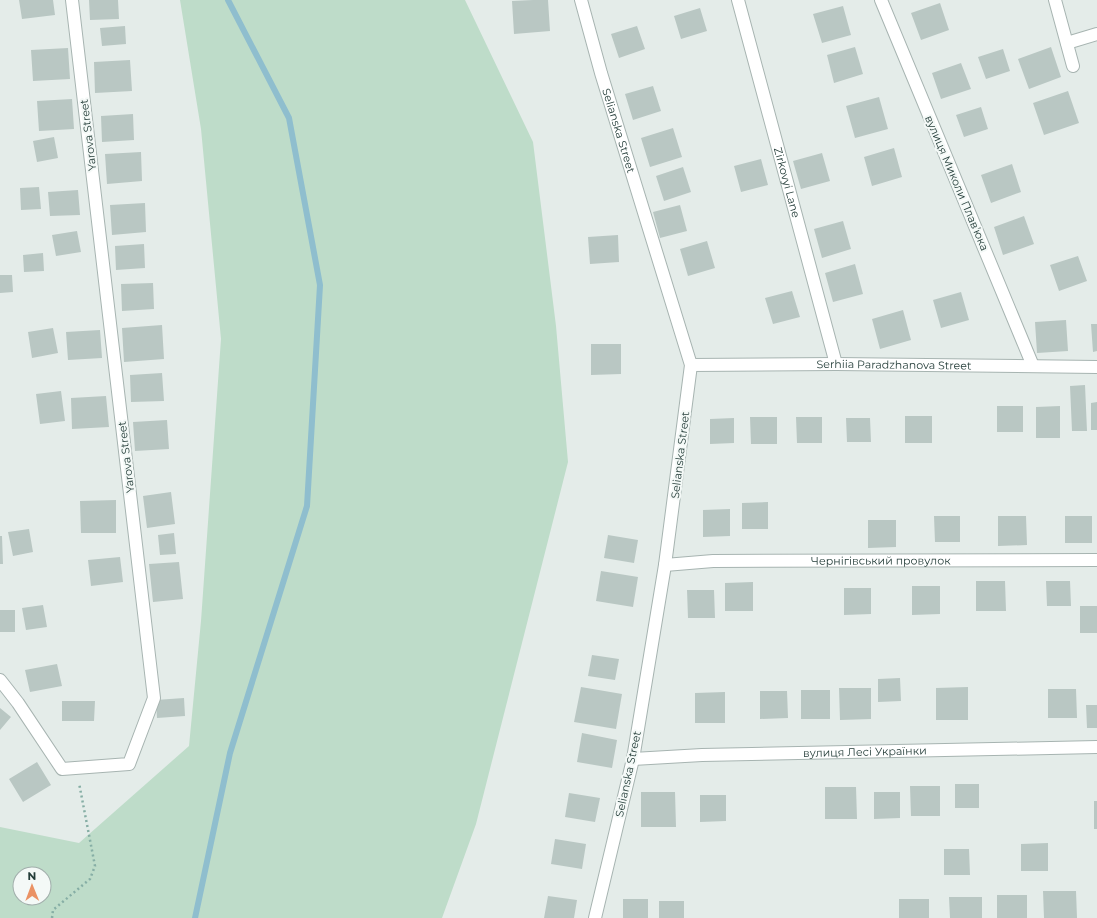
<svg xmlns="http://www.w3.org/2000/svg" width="1097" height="918" viewBox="0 0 1097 918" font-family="Montserrat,sans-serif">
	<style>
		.green { fill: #bedcc9; fill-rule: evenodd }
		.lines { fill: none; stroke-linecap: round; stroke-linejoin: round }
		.stream { stroke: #8fbece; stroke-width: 6 }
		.building { fill: #b9c7c3 }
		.minor-casing { stroke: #a7b4b1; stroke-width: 14 }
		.path { stroke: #86aea5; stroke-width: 2.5; stroke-dasharray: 2 3; stroke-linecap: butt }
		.minor { stroke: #fff; stroke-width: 12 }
		.labels { text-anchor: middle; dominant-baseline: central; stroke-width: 4; stroke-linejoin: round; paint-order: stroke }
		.street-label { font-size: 11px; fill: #243d39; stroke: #f4f9f7 }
	</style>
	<rect width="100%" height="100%" fill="#e4ece9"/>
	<path class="green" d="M180 0H465L533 142 556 326 568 462 476 824 442 918H0V827L79 843 189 746 201 621 221 339 201 129ZM20 874H44V898H20Z"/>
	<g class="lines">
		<path class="stream" d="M195 918 230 753 307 506 320 285 289 118 228 0"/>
	</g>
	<path class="building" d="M19 0H53L55 15 22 19Z
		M89 0H118L119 19 90 20Z
		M533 0H548L550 31 514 34 512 1Z
		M940 3 949 30 921 40 911 13Z
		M843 6 851 35 822 43 813 14Z
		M700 8 707 31 681 39 674 16Z
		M125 26 126 44 102 46 100 28Z
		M637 26 645 49 619 58 611 34Z
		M855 47 863 74 834 83 827 55Z
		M1051 47 1061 77 1029 89 1018 59Z
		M68 48 70 79 33 81 31 50Z
		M1003 49 1010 71 986 79 978 57Z
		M130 60 132 91 95 93 94 62Z
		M961 63 971 89 941 99 932 73Z
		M653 86 661 111 633 120 625 94Z
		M1068 91 1079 123 1044 135 1033 103Z
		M879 97 888 129 855 138 846 106Z
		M72 99 74 129 39 131 37 101Z
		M981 107 988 129 964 137 956 115Z
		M133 114 134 140 102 142 101 116Z
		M673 128 682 157 650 167 641 138Z
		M54 137 58 158 37 162 33 141Z
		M894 148 902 177 872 186 864 157Z
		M141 152 142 181 107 184 105 154Z
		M822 153 830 181 801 189 793 161Z
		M761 159 768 185 741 192 734 166Z
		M1012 164 1021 192 991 203 981 175Z
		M683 167 691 192 664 201 656 176Z
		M39 187 41 209 21 210 20 188Z
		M78 190 80 215 50 216 48 192Z
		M145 203 146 232 112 235 110 205Z
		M680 205 687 231 660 238 653 212Z
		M1024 216 1034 244 1003 255 994 227Z
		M843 221 851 249 822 258 814 229Z
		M77 231 81 252 56 256 52 235Z
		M618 235 619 262 590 264 588 237Z
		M707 241 715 268 688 276 680 249Z
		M144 244 145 268 116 270 115 246Z
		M43 253 44 271 24 272 23 255Z
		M1078 256 1087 281 1059 291 1050 265Z
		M855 264 863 294 833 302 825 273Z
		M0 275H12L13 292 0 293Z
		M153 283 154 309 122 311 121 284Z
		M792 291 800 317 773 324 765 298Z
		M961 292 969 320 941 328 933 300Z
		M903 310 911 340 880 349 872 319Z
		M1066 320 1068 351 1037 353 1035 322Z
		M1091 324H1097V351L1093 352Z
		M162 325 164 359 124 362 122 328Z
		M53 328 58 353 32 358 28 332Z
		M100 330 102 358 68 360 66 332Z
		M591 344H621V374L591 375Z
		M162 373 164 401 131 402 130 375Z
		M1085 385 1087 431H1072L1070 386Z
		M61 391 65 421 40 424 36 394Z
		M106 396 109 427 72 429 71 398Z
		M1097 402V430H1091V403Z
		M997 406H1023V432H997Z
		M1060 406V438H1036V407Z
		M905 416H932V443H905Z
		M750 417H777V444H751Z
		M796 417H822V443H797Z
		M734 418V443L710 444V419Z
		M846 418H870L871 442H847Z
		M167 420 169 449 135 451 133 422Z
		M171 492 175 524 147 528 143 496Z
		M116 500V533H81L80 501Z
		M768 502V529H742V503Z
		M730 509V536L703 537V510Z
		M934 516H960V542H935Z
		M998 516H1026L1027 545 998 546Z
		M1065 516H1092V543H1065Z
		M868 520H896V547L868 548Z
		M29 529 33 552 13 556 8 532Z
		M174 533 176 554 160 555 158 535Z
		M608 535 638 540 634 563 604 558Z
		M0 536H2L3 564H0Z
		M120 557 123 582 91 586 88 560Z
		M179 562 183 599 153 602 149 564Z
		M601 571 638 577 633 607 596 601Z
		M976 581H1005L1006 611H976Z
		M1046 581H1070L1071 606H1047Z
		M753 582V611H725V583Z
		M912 586H940V614L912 615Z
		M844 588H871V614L844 615Z
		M687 590H714L715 618H688Z
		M43 605 47 627 26 630 22 608Z
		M1080 606H1097V633H1080Z
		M0 610H15V632H0Z
		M592 655 619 659 615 680 588 676Z
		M57 664 62 686 30 692 25 670Z
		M900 678 901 701 878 702V679Z
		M581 687 622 694 616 729 574 722Z
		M968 687V720H936V688Z
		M839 688H871V719L840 720Z
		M1048 689H1076L1077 718H1048Z
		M801 690H830V719H801Z
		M760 691H787L788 718 760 719Z
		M725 692V723H695V693Z
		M184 698 185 716 157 718 156 700Z
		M62 701H95L94 721H62Z
		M1086 705H1097V728H1087Z
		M0 708 11 717 0 730Z
		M582 733 617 740 612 768 577 762Z
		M37 762 51 785 23 802 9 779Z
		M955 784H979V808H955Z
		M910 786H940V816H911Z
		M825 787H856L857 819H825Z
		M641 792H675L676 827H641Z
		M874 792H900V818L874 819Z
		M569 793 600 798 595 822 565 817Z
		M700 795H726V821L700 822Z
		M1094 801H1097V829H1094Z
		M555 839 586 844 582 869 551 864Z
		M1048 843V871H1021V844Z
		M944 849H969L970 875H944Z
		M1043 891H1076L1077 918H1044Z
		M997 895H1027V918H997Z
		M548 896 577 900 574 918H544Z
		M949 897H982V918H950Z
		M623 899H648V918H623Z
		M899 899H929V918H899Z
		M659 901H684V918H659Z"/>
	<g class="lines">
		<defs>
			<g id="minor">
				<path id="s1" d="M581 0 601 73 691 365 665 565 633 759 595 918"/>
				<path id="s2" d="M738 0 836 364"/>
				<path d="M881 0 1033 366"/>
				<path d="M1055 0 1073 66"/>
				<path d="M1067 43 1097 34"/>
				<path id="s3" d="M691 365 836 364 1097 367"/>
				<path id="s4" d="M665 565 713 561 1097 560"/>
				<path d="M0 680 18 703 62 769 129 764 154 698 72 0"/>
				<path id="s5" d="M633 759 702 755 1097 747"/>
			</g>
		</defs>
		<use href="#minor" class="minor-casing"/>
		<path class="path" d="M52 918 53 910 90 879 95 866 79 783"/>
		<use href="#minor" class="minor"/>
	</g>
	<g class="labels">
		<g class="street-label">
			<text stroke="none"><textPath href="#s1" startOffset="136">Selianska Street</textPath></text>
			<text transform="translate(88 135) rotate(-97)">Yarova Street</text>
			<text stroke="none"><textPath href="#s2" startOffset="189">Zirkovyi Lane</textPath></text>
			<text transform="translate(957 183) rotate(67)">вулиця Миколи Плавʼюка</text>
			<text stroke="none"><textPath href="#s3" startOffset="203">Serhiia Paradzhanova Street</textPath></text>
			<text transform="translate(680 455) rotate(-83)">Selianska Street</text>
			<text transform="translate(126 457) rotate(-97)">Yarova Street</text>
			<text stroke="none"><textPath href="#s4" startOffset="216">Чернігівський провулок</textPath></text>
			<text stroke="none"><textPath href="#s5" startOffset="232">вулиця Лесі Українки</textPath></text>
			<text transform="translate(628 774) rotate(-78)">Selianska Street</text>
		</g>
	</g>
	<g transform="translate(32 886) rotate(359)"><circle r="19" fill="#f4f9f7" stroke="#a1aeab"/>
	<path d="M0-3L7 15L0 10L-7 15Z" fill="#ea9264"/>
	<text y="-6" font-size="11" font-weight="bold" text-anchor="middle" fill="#243d39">N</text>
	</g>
</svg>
